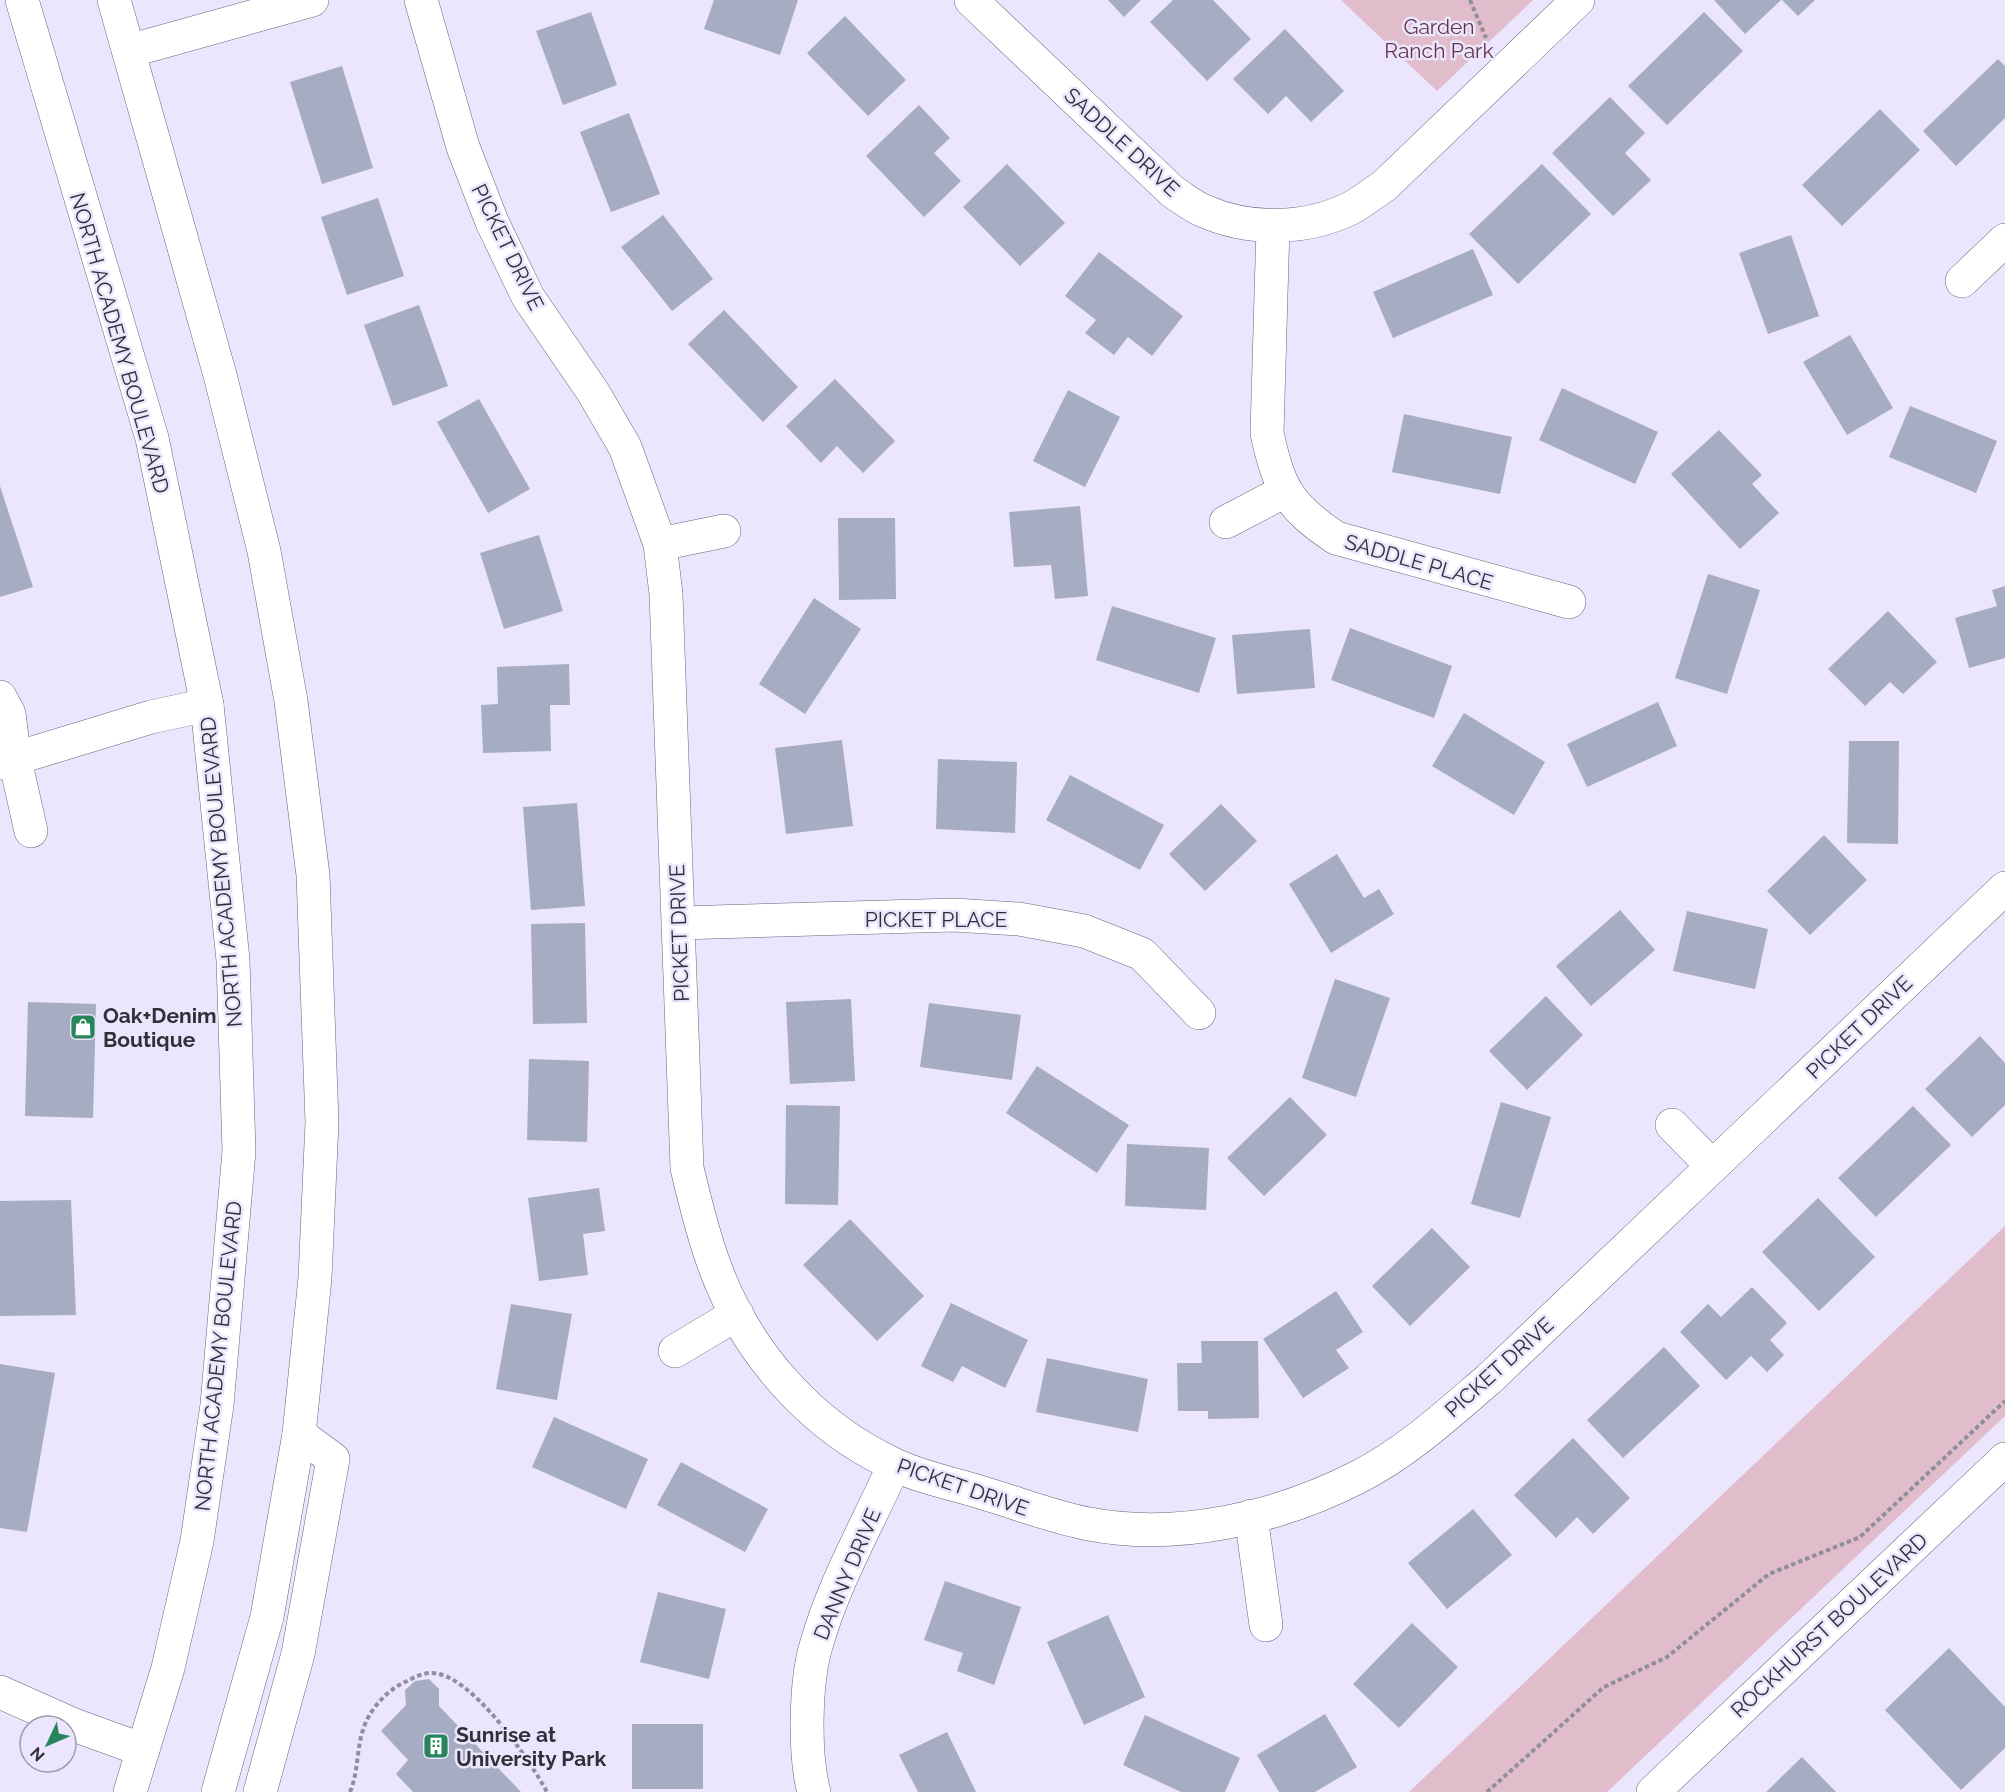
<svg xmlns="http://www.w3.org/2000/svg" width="2005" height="1792" viewBox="0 0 2005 1792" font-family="Raleway,sans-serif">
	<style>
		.green { fill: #e1bdcb }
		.building { fill: #a6adc3 }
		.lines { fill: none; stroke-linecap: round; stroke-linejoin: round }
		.minor-casing { stroke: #6a6479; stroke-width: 34 }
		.highway-casing { stroke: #6a6479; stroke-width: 34 }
		.path { stroke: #918d9d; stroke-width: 4; stroke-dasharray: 4.5 3; stroke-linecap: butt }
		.minor { stroke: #fff; stroke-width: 33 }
		.highway { stroke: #fff; stroke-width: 33 }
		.labels { text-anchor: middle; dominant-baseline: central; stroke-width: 5; stroke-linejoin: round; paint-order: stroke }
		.park-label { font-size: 21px; fill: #66344a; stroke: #ebe5fd }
		.street-label { font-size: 21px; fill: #312f37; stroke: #ebe5fd }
		.poi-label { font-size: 21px; font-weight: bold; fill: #312f37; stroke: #ebe5fd; text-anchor: start }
	</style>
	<rect width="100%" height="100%" fill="#ebe5fd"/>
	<path class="green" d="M1341 0H1533L1437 91Z
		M2005 1226V1416L1607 1792H1409Z"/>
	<path class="building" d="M714 0H798L780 55 704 29Z
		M1108 0H1141L1124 17Z
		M1173 0H1213L1251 39 1207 81 1150 22Z
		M1714 0H1781L1745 34Z
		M1782 0H1815L1798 16Z
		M591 12 617 85 563 105 536 31Z
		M1704 12 1743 51 1667 125 1628 86Z
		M845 16 906 80 868 116 807 53Z
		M1285 29 1344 91 1311 122 1286 96 1268 114 1233 79Z
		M1998 59 2005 66V118L1956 166 1923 131Z
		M342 66 373 168 322 184 290 82Z
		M1610 97 1645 133 1625 153 1651 180 1613 216 1552 153Z
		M919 105 950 138 934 153 961 181 924 217 866 156Z
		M1880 109 1920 150 1842 226 1802 185Z
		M629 113 660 194 611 212 580 132Z
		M1007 164 1065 223 1020 266 963 207Z
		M1542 164 1591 214 1518 284 1469 234Z
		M378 198 404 276 347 295 321 217Z
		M663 215 713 279 672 311 621 247Z
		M1791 235 1819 316 1768 334 1739 253Z
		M1473 249 1493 295 1393 338 1373 292Z
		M1099 252 1183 316 1152 356 1128 337 1114 355 1085 333 1096 320 1065 296Z
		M419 305 448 386 393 406 364 325Z
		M724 310 798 387 763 422 688 344Z
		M1850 335 1893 408 1847 435 1803 362Z
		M835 379 895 441 863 473 837 446 821 463 786 426Z
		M1562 388 1658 432 1635 484 1539 440Z
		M1068 390 1120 417 1085 487 1033 461Z
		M479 399 530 489 488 513 437 422Z
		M1910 406 1997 441 1976 493 1889 457Z
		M1404 414 1512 437 1500 494 1392 472Z
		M1719 430 1762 475 1752 484 1779 513 1740 549 1671 474Z
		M0 486 33 587 0 597Z
		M1080 506 1088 596 1055 599 1051 565 1014 567 1009 512Z
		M838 518H895L896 599 839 600Z
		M539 535 563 611 504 629 480 553Z
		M1708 574 1760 590 1727 694 1675 678Z
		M2005 586V658L1969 668 1955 618 1997 606 1992 590Z
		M814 598 861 629 805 714 759 684Z
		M1112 606 1216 638 1199 693 1096 660Z
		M1888 611 1937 662 1903 694 1890 682 1865 706 1828 669Z
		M1350 628 1452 666 1434 718 1331 680Z
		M1310 629 1315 688 1237 694 1232 635Z
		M569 664 570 705H550L551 751 483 753 481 705 498 704 497 667Z
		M1658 702 1677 746 1587 787 1567 744Z
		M1464 713 1545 762 1514 815 1432 766Z
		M842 740 853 826 786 834 775 748Z
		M1849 741H1899L1898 844 1847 843Z
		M938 759 1017 762 1015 833 936 829Z
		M1070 775 1164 825 1140 870 1046 820Z
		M577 803 585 906 531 910 523 807Z
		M1221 804 1257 841 1205 891 1169 854Z
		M1824 835 1867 880 1810 935 1767 891Z
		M1337 854 1364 898 1379 889 1394 914 1331 953 1289 884Z
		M1620 910 1655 950 1591 1006 1556 966Z
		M1687 911 1768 929 1755 989 1673 971Z
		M585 923 587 1023 533 1024 531 924Z
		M1335 979 1390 998 1356 1097 1302 1078Z
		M1546 996 1583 1035 1527 1090 1489 1051Z
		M851 999 855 1081 790 1084 786 1002Z
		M28 1002 96 1004 93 1118 25 1116Z
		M929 1003 1021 1015 1012 1080 920 1067Z
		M1980 1036 2005 1063V1105L1972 1137 1925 1089Z
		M529 1059 589 1061 587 1142 527 1140Z
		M1037 1066 1129 1125 1097 1173 1006 1113Z
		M1290 1097 1327 1135 1264 1196 1227 1158Z
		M1501 1102 1551 1117 1520 1218 1471 1204Z
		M786 1105 840 1106 838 1205 785 1204Z
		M1913 1106 1951 1145 1876 1217 1838 1178Z
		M1127 1144 1209 1148 1206 1210 1125 1206Z
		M599 1188 605 1231 583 1234 588 1275 539 1281 528 1198Z
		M1818 1198 1875 1257 1819 1311 1762 1252Z
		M71 1200 76 1315 0 1316V1201Z
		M850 1219 924 1296 877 1341 803 1265Z
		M1432 1228 1470 1267 1410 1326 1372 1286Z
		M1752 1287 1787 1323 1770 1340 1784 1355 1767 1372 1751 1356 1726 1380 1680 1332 1708 1304 1721 1317Z
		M1336 1291 1363 1332 1336 1350 1349 1368 1303 1398 1263 1339Z
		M951 1303 1028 1340 1005 1388 962 1366 953 1382 921 1366Z
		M511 1304 572 1314 557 1400 496 1389Z
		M1201 1341H1258L1259 1418 1208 1419V1411H1178L1177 1363H1202Z
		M1664 1347 1700 1386 1623 1458 1587 1420Z
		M1047 1358 1148 1379 1138 1432 1036 1412Z
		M0 1364 55 1373 27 1532 0 1528Z
		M554 1417 648 1459 626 1509 532 1467Z
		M1573 1438 1630 1498 1593 1534 1577 1517 1556 1538 1514 1495Z
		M681 1462 768 1509 745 1552 657 1505Z
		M1473 1509 1512 1555 1447 1609 1408 1563Z
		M945 1581 1021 1607 994 1685 957 1671 963 1653 924 1640Z
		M658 1592 726 1609 709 1679 640 1662Z
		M1108 1615 1145 1697 1084 1725 1047 1642Z
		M1412 1623 1458 1667 1399 1728 1353 1684Z
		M1949 1648 2005 1707V1748L1961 1790 1885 1710Z
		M429 1679 439 1689V1706L521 1792H413L396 1774 408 1760 381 1731 406 1705 405 1690 415 1681Z
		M1325 1714 1357 1767 1315 1792H1279L1257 1755Z
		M1145 1715 1240 1758 1225 1792H1181L1123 1765Z
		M632 1724H703V1789H632Z
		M947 1732 976 1792H918L899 1755Z
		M1802 1757 1836 1792H1766Z"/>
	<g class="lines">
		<defs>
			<path id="minor" d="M421 0 463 147 492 222 528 297 593 392 625 447 660 544 666 594 687 1168C695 1202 703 1235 715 1267 746 1352 811 1426 893 1464 921 1478 956 1484 986 1494 1020 1504 1053 1517 1089 1524 1178 1541 1278 1518 1358 1477 1406 1453 1448 1414 1489 1379L2005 888
				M971 0 1173 192C1183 198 1193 207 1204 211 1249 231 1305 230 1349 209 1361 203 1373 193 1384 186L1578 0
				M129 51 312 0
				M1273 226 1267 433C1279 488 1288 506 1336 538L1569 602
				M1962 281 2005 240
				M1226 522 1285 491
				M660 544 724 531
				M0 697 9 714 15 760 31 831
				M0 763 151 717 207 705
				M679 923 954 915 1019 919 1084 931 1142 954 1199 1013
				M1672 1125 1712 1166
				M675 1351 737 1314
				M1251 1516 1266 1625
				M0 1692 74 1725 143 1750
				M260 1792 298 1654 333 1459 299 1434
				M814 1792C804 1756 805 1683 816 1646 833 1584 868 1524 894 1465
				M1653 1792 2005 1459"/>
			<path id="highway" d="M22 0 152 438 207 705 233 960 239 1151 217 1405 197 1541 168 1668 130 1792
				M114 0 220 375 264 551 291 701 313 875 322 1122 315 1278 299 1434 267 1617 218 1792"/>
		</defs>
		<use href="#minor" class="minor-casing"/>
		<use href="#highway" class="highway-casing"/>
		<path class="path" d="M1470 0 1486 38
			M350 1792C360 1769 355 1740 369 1716 377 1702 390 1689 405 1682 413 1678 422 1673 431 1673 470 1672 530 1760 547 1792
			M1487 1792 1604 1687 1667 1657 1769 1574 1860 1537 2005 1401"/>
		<use href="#minor" class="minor"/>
		<use href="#highway" class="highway"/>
	</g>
	<defs>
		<symbol id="shop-square" viewBox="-11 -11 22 22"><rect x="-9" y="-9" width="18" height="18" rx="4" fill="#28845a" stroke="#ebe5fd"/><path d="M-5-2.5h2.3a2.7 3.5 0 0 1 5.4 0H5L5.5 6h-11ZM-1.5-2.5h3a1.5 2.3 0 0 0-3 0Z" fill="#fff"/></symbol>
		<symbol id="building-square" viewBox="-11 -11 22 22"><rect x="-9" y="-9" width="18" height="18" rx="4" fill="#28845a" stroke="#ebe5fd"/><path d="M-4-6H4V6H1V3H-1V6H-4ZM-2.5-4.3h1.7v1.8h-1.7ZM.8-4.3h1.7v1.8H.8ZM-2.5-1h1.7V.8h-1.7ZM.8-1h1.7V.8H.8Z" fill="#fff"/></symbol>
	</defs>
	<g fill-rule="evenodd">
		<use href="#shop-square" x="68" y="1012" width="30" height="30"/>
		<use href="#building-square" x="421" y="1731" width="30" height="30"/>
	</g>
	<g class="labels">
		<g class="park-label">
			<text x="1439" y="26">Garden<tspan x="1439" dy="24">Ranch Park</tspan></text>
		</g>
		<g class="street-label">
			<text transform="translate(1122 142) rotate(43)">SADDLE DRIVE</text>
			<text transform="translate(508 247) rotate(64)">PICKET DRIVE</text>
			<text transform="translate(120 343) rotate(74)">NORTH ACADEMY BOULEVARD</text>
			<text transform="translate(1419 562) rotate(16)">SADDLE PLACE</text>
			<text transform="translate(221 872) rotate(-95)">NORTH ACADEMY BOULEVARD</text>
			<text x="936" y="919">PICKET PLACE</text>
			<text transform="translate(679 933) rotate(-92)">PICKET DRIVE</text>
			<text transform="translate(1859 1027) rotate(-44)">PICKET DRIVE</text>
			<text transform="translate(218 1356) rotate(-84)">NORTH ACADEMY BOULEVARD</text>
			<text transform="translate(1499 1367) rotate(-42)">PICKET DRIVE</text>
			<text transform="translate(963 1487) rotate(19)">PICKET DRIVE</text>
			<text transform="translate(847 1574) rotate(-67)">DANNY DRIVE</text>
			<text transform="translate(1829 1625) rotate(-43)">ROCKHURST BOULEVARD</text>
		</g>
		<g class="poi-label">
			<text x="103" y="1015">Oak+Denim<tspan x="103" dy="24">Boutique</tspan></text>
			<text x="456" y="1734">Sunrise at<tspan x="456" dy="24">University Park</tspan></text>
		</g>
	</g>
	<g transform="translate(48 1744) rotate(226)"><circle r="28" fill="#ebe5fd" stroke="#a19cae" stroke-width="1.5"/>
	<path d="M0-4.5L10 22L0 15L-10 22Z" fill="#28845a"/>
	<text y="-9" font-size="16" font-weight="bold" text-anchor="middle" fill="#312f37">N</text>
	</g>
</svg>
